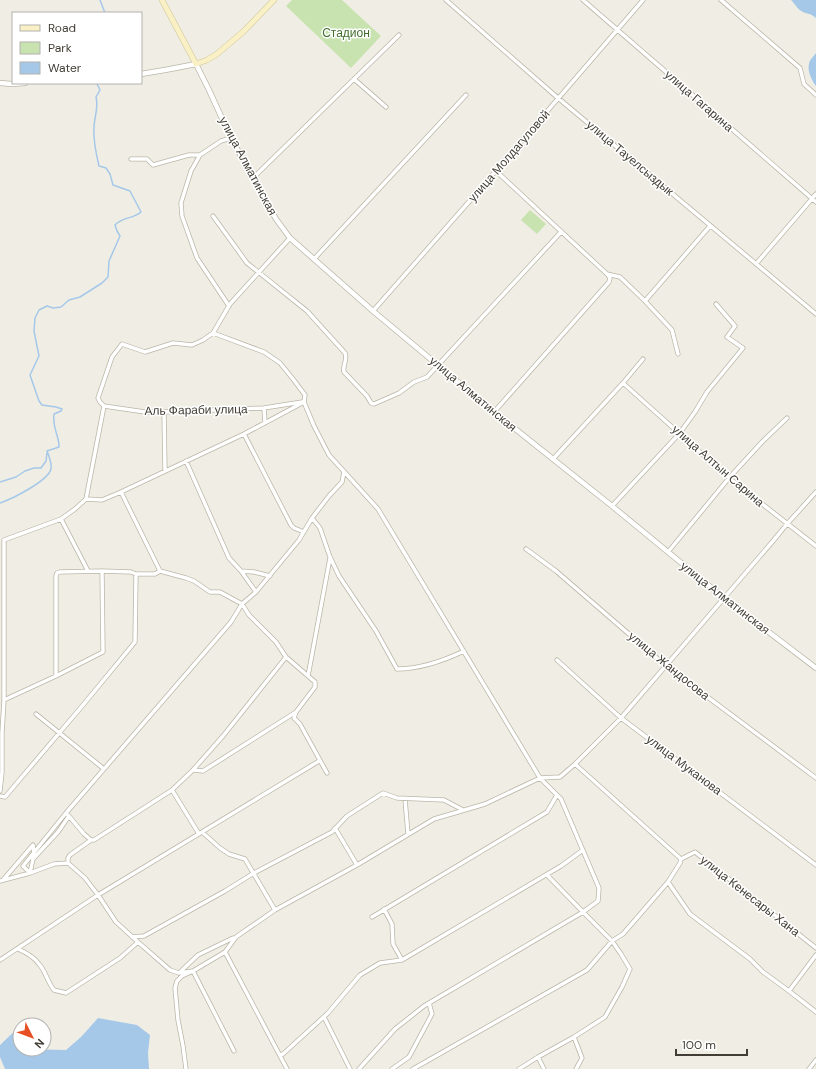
<svg xmlns="http://www.w3.org/2000/svg" width="816" height="1069" viewBox="0 0 816 1069" font-family="'DM Sans',sans-serif">
	<style>
		.green { fill: #c8e2b0 }
		.water { fill: #a5c8e9 }
		.lines { fill: none; stroke-linecap: round; stroke-linejoin: round }
		.stream { stroke: #a5c8e9; stroke-width: 1.5 }
		.minor-casing { stroke: #bbb6a8; stroke-width: 5 }
		.tertiary-casing { stroke: #bbb6a8; stroke-width: 6 }
		.secondary-casing { stroke: #cdc297; stroke-width: 6 }
		.minor { stroke: #fff; stroke-width: 3.5 }
		.tertiary { stroke: #fff; stroke-width: 4.5 }
		.secondary { stroke: #f9f1c5; stroke-width: 5 }
		.labels { text-anchor: middle; dominant-baseline: central; stroke-width: 3; stroke-linejoin: round; paint-order: stroke }
		.park-label { font-size: 12px; fill: #416e2e; stroke: #fff }
		.street-label { font-size: 12px; fill: #423e35; stroke: #fff }
	</style>
	<rect width="100%" height="100%" fill="#f0eee4"/>
	<path class="green" d="M292 0H342L381 36 351 68 286 6Z
		M530 210 546 224 537 234 521 220Z"/>
	<path class="water" d="M791 0H816V18C812 14 808 14 803 12 798 10 795 4 791 0Z
		M816 53V86C812 81 807 71 809 64 809 60 814 56 816 53Z
		M98 1018 137 1025 150 1035 148 1053 149 1069H5L0 1057V1045L20 1026V1049L66 1050 81 1037Z"/>
	<g class="lines">
		<path class="stream" d="M100 0 105 13
			M0 482 16 477 25 471 34 468H41L46 461 47 453
			M0 503C12 499 48 481 51 469 52 463 49 456 47 451L59 447C59 434 52 429 54 414L61 411 62 409 56 407 42 405 39 401 30 375 39 356 34 331 35 318 39 310 47 306 53 308 61 307 69 300 80 297 102 283 108 277 109 261 120 236 117 231 115 225C122 217 133 219 141 212L130 191 113 185 110 174 106 168 99 166C96 153 93 141 94 128 94 117 99 108 96 97L100 90 97 84"/>
		<defs>
			<path id="minor" d="M446 0 558 98 816 314
				M583 0 816 202
				M721 0 800 68 804 84 816 95
				M354 79 386 107
				M131 159H147L153 165 189 155H200
				M253 178 399 35
				M213 216 247 263 307 311 345 353C348 360 342 366 344 372L367 396 371 403 374 404 399 393 414 382 427 377 561 232
				M314 259 466 95
				M756 264 816 194
				M607 274 620 277 645 301 672 330 678 354
				M645 301 710 226
				M229 306 197 258 182 216 181 203 191 171 200 155 221 141 231 138
				M373 311 474 196 643 0
				M213 333 264 352 280 363 293 379 305 395 304 402 314 426 329 455 378 509 540 778 561 799 599 888 598 901 583 912 612 941 623 934 668 882 680 863 681 859
				M623 383 729 478 816 546
				M104 406 100 402 98 398 112 357 122 344 145 352 173 343 192 345 203 340 213 333 230 304 290 238
				M104 406 145 412H164L264 408 302 402
				M264 408 265 423
				M164 412 165 471
				M494 412 609 282 610 278 607 274 496 171
				M244 434 291 525 294 528 304 532
				M553 459 623 383 643 359
				M186 461 229 558 241 571 254 572 270 576
				M344 472 342 482 329 496 312 518 320 528 330 557 339 576 376 631 397 669C421 669 443 661 464 651
				M121 492 160 571
				M86 499 104 406
				M612 506 679 434 695 412 707 392 743 348 727 337 735 326 716 304
				M61 519 88 571
				M526 549 556 571 666 666 816 778
				M668 552 729 478 762 442 787 418
				M241 571 256 592
				M286 657 223 736 193 770 172 790 94 840H91L70 855 68 858V863L85 878 98 895 116 922 138 942 170 970 179 973 193 971 225 952 236 937 275 910 357 865 434 819 485 804 540 778 560 777 575 764 621 718 773 541 787 524 816 492
				M557 660 621 718 816 865
				M56 676V576L57 573 60 572 102 571 131 572 136 574H155L160 571 186 578 194 581 210 592H220L242 604 249 615 276 642 286 657 315 682V687L296 712 294 718 300 724 327 773
				M308 676 330 558
				M4 700 56 676 103 652 102 571
				M36 714 104 769
				M575 764 681 859
				M193 770 203 771 296 712
				M172 790 199 834
				M0 791 2 772V733L4 700V540L61 519 75 509 86 499 102 500 121 492 244 434 304 402
				M0 796 5 797 83 705 135 642 136 574
				M405 799 408 834
				M68 815 84 834 91 840
				M335 828 357 865
				M202 832 220 848 229 854 245 859 275 910
				M681 859 695 852 816 948
				M30 873 33 859 58 832 69 816
				M30 873 54 864 68 863
				M3 880 33 845 34 854
				M0 881 30 873 23 866 66 813 231 622 242 604 256 592 299 540 312 518
				M668 882 690 914 750 959 763 972 789 991
				M384 909 392 924 393 944 402 960 561 866 583 850
				M372 917 547 812 557 795
				M132 937 144 936 225 891 254 873 332 832 347 816 383 793 397 798 444 800 463 810
				M18 949C25 952 34 957 39 964 45 970 48 983 54 990L66 993 120 958 138 942
				M225 952 287 1069
				M816 955 789 991 816 1012
				M0 960 98 895 319 761
				M179 973 198 955 233 938
				M324 1017 350 1069
				M280 1055 283 1054 328 1013 360 975 380 963 402 960
				M186 1069 183 1046 178 1020 175 988 177 981 182 976 193 971 234 1051
				M359 1069 395 1029 424 1006 583 912 547 875
				M392 1069 409 1057 432 1014 429 1003
				M413 1069 587 970 612 941 621 954 630 969 622 987 605 1017 574 1037 582 1058 576 1069
				M519 1069 538 1057
				M544 1069 538 1057 574 1037
				M809 1069 816 1060"/>
			<path id="tertiary" d="M141 74 165 70 196 64 209 90 231 138 276 219 290 238 373 311 494 412 612 506 724 598 816 668
				M0 83 12 84 25 83"/>
			<path id="secondary" d="M162 0 196 64 207 60 217 54 244 31 274 0"/>
		</defs>
		<use href="#minor" class="minor-casing"/>
		<use href="#tertiary" class="tertiary-casing"/>
		<use href="#secondary" class="secondary-casing"/>
		<use href="#minor" class="minor"/>
		<use href="#tertiary" class="tertiary"/>
		<use href="#secondary" class="secondary"/>
	</g>
	<g class="labels">
		<g class="park-label">
			<text x="346" y="33">Стадион</text>
		</g>
		<g class="street-label">
			<text transform="translate(699 101) rotate(41)">улица Гагарина</text>
			<text transform="translate(509 156) rotate(-49)">улица Молдагуловой</text>
			<text transform="translate(630 158) rotate(40)">улица Тауелсыздык</text>
			<text transform="translate(248 166) rotate(62)">улица Алматинская</text>
			<text transform="translate(473 394) rotate(40)">улица Алматинская</text>
			<text transform="translate(196 410) rotate(-1)">Аль Фараби улица</text>
			<text transform="translate(718 466) rotate(41)">улица Алтын Сарина</text>
			<text transform="translate(725 598) rotate(38)">улица Алматинская</text>
			<text transform="translate(669 666) rotate(39)">улица Жандосова</text>
			<text transform="translate(684 765) rotate(37)">улица Муканова</text>
			<text transform="translate(750 896) rotate(38)">улица Кенесары Хана</text>
		</g>
	</g>
	<rect x="12" y="12" width="130" height="72" fill="#ffffff" stroke="#b3b2ae"/>
	<rect x="20" y="25" width="20" height="6" fill="#f9f1c5" stroke="#b3b2ae"/>
	<text x="48" y="32" font-size="12" fill="#423e35">Road</text>
	<rect x="20" y="42" width="20" height="12" fill="#c8e2b0" stroke="#b3b2ae"/>
	<text x="48" y="52" font-size="12" fill="#423e35">Park</text>
	<rect x="20" y="62" width="20" height="12" fill="#a5c8e9" stroke="#b3b2ae"/>
	<text x="48" y="72" font-size="12" fill="#423e35">Water</text>
	<g transform="translate(32 1037) rotate(132)"><circle r="19" fill="#ffffff" stroke="#b3b2ae"/>
	<path d="M0-3L7 15L0 10L-7 15Z" fill="#e75025"/>
	<text y="-6" font-size="11" font-weight="bold" text-anchor="middle" fill="#423e35">N</text>
	</g>
	<path d="M676 1049v6h71v-6" fill="none" stroke="#423e35" stroke-width="2"/>
	<text x="682" y="1049" font-size="12" fill="#423e35" stroke="#ffffff" stroke-width="3" paint-order="stroke">100 m</text>
</svg>
